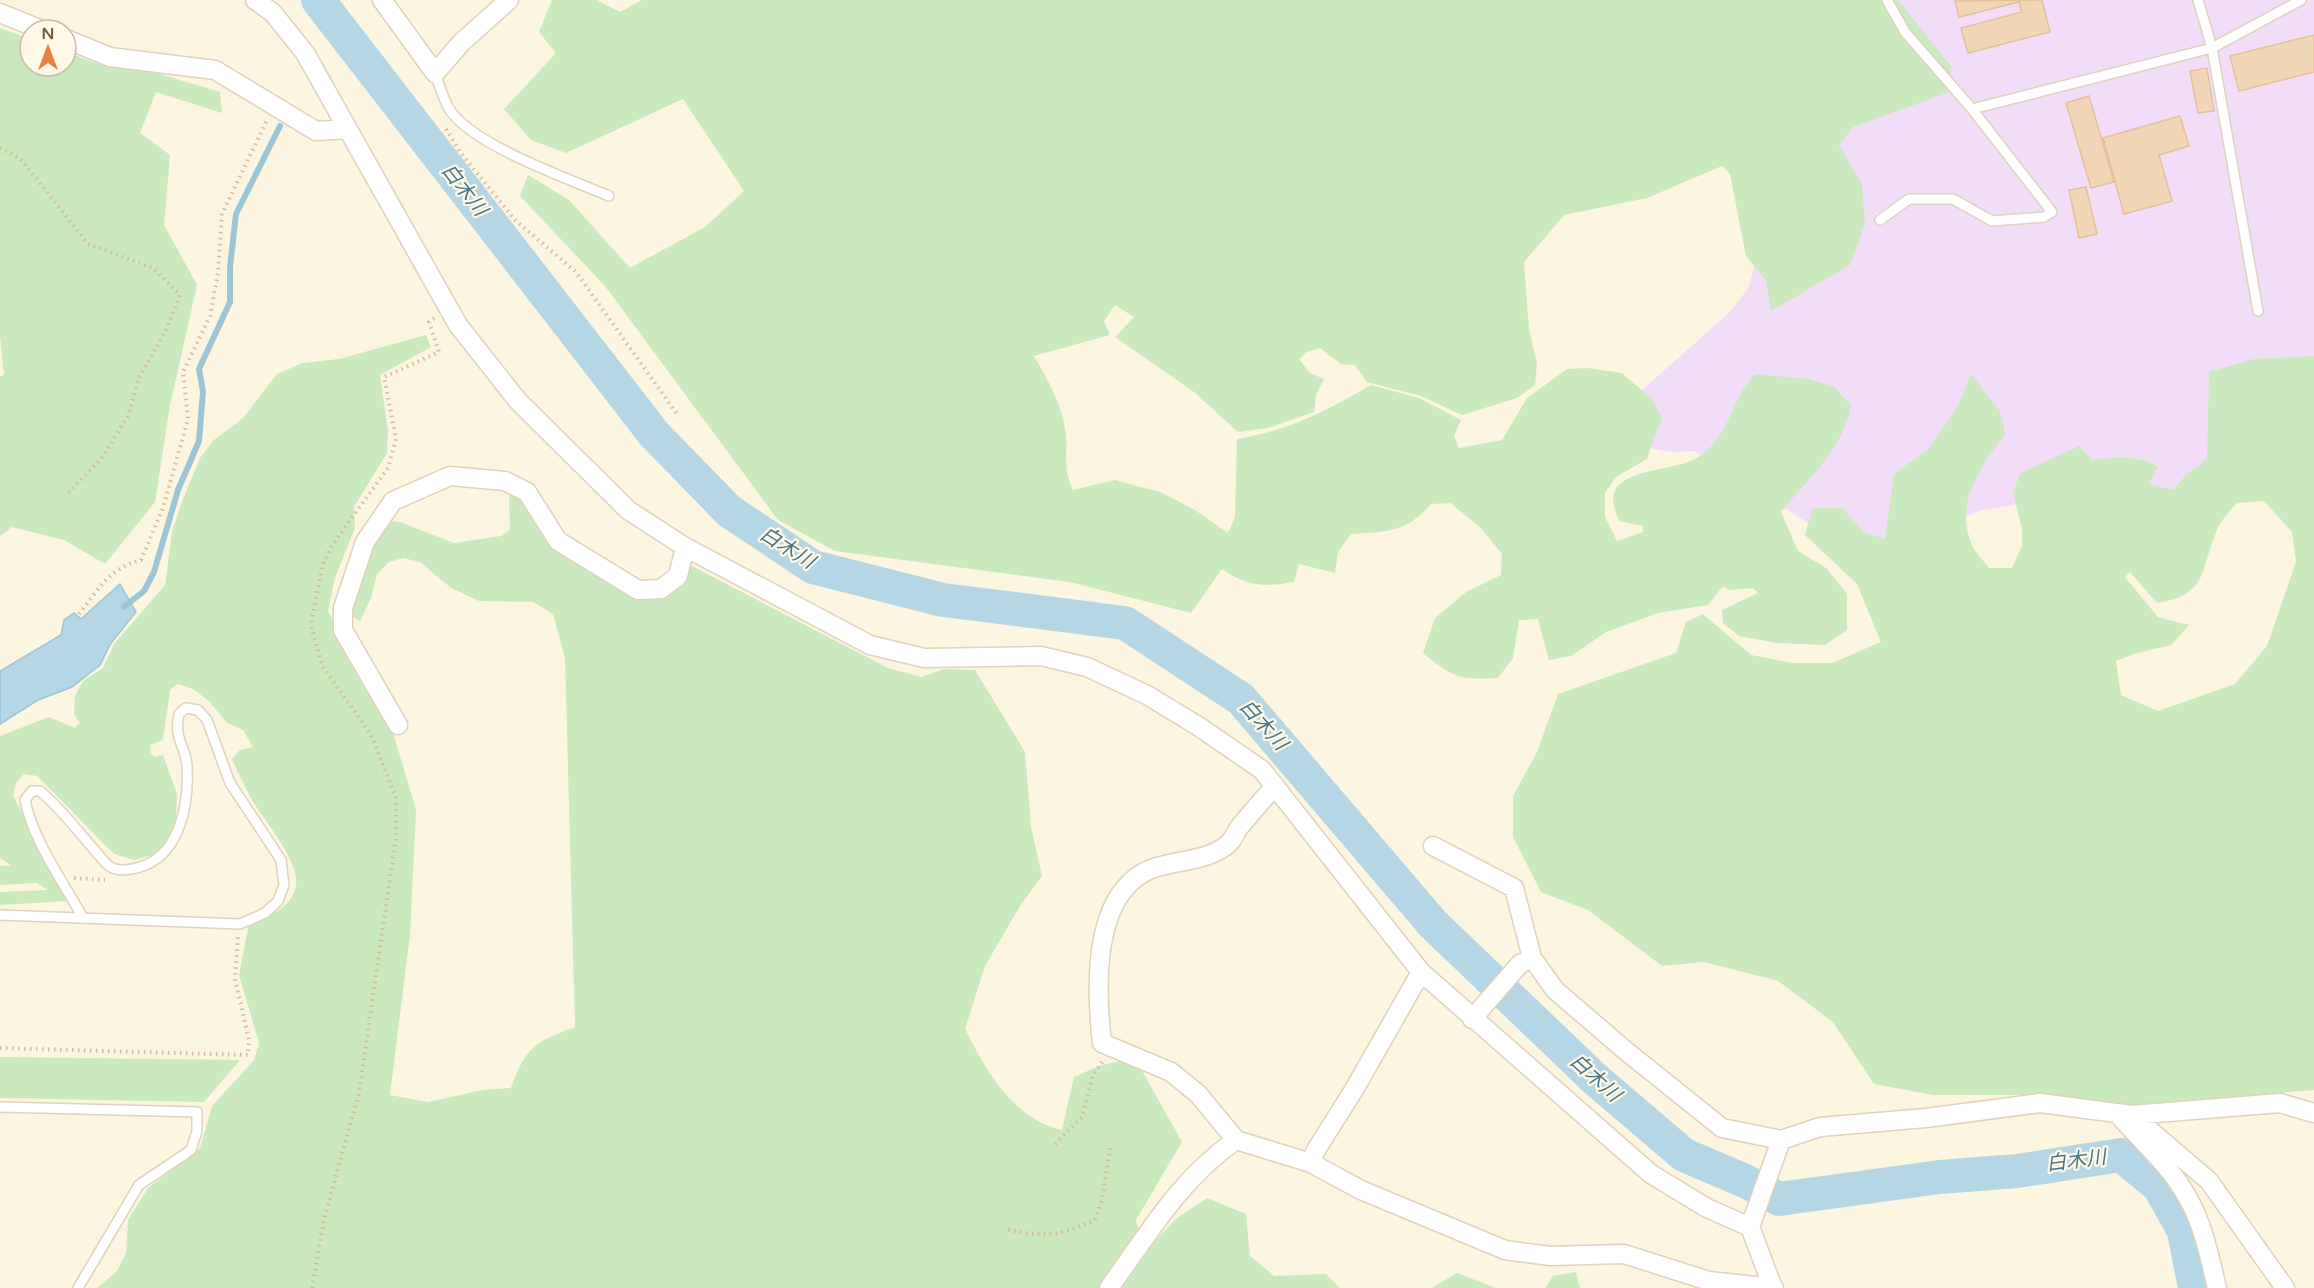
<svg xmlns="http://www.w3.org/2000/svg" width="2314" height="1288" viewBox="0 0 2314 1288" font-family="'Varela Round','Noto Sans JP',sans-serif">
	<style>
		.education { fill: #f2ddf8 }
		.green { fill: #cae9bf; fill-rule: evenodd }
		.water { fill: #b5d7e5; stroke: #9cc5d6; stroke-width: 1.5 }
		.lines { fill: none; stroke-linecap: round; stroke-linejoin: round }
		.stream { stroke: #9cc5d6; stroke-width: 6 }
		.river { stroke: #b5d7e5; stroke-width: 34 }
		.building { fill: #f1d7b8; stroke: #e3c099; stroke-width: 1.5 }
		.service-casing { stroke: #e0d2bc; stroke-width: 12 }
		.minor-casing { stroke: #e0d2bc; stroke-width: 21 }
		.path { stroke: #d5bb9c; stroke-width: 4; stroke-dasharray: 1.5 4.5; stroke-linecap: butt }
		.service { stroke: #fff; stroke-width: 9 }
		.minor { stroke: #fff; stroke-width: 18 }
		.labels { text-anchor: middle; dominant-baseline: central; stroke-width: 4.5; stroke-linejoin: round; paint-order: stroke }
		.water-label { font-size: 20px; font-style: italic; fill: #45778c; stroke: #fff9e6 }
	</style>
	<rect width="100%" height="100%" fill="#fcf5e0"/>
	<path class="education" d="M1892 0H2314V420L2184 500 2105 490 1982 510 1917 536 1845 573 1808 523 1694 451 1670 452 1590 436 1730 312 1749 287 1757 252Z"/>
	<path class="green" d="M552 0H597L620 12 642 0H1898L1951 66 1947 93 1853 127 1839 145 1862 184 1865 224 1850 265 1771 311 1766 280 1746 256 1730 174 1722 166 1647 198 1564 215 1524 262 1529 330 1537 363 1535 385 1517 398 1462 415 1421 396 1367 382 1355 365 1341 364 1320 348 1307 352 1299 359 1310 373 1324 379 1316 395 1314 412 1268 428 1238 432 1194 392 1115 337 1134 317 1115 305 1104 321 1110 335 1034 356C1048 380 1063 406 1066 435 1068 460 1062 465 1073 490L1115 480 1160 492 1195 510 1228 533 1235 517 1237 439C1291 430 1324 412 1371 385L1419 398 1461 420 1454 436 1459 448 1502 440 1527 398 1567 369 1587 368 1622 373 1652 399 1662 418 1647 459 1616 477 1605 493V517L1617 541 1643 532V526L1619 521C1615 510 1609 497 1617 487 1633 468 1676 470 1695 459 1731 438 1729 401 1755 374L1807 379 1833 386 1851 405C1845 447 1807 480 1781 512L1798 551 1826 568 1847 594V630L1825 645 1777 643 1739 636 1723 623 1722 610 1758 593 1753 588 1729 590 1723 586 1708 605 1658 613 1606 632 1571 656 1549 660 1538 619 1519 620 1513 658 1498 678C1458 680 1454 678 1423 653L1435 618 1466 592 1501 575 1502 554 1481 528 1450 503 1431 504C1406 533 1388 531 1351 534L1338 552 1335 573 1299 564 1294 582C1264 587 1248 587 1222 569L1191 613 1070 582 835 551 778 520 605 286 520 196 528 175 569 200 630 268 705 227 744 191 683 99 566 153 531 140 504 109 556 53 539 32Z
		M0 28 30 39V66H66V52L99 64 160 74 220 92 222 113 156 92 140 133 170 155 164 225 197 285 170 405 155 502 105 564 64 540 12 527 0 536V377L4 374 0 337Z
		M426 335 431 347 380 375 388 431 387 453 354 507 355 528 335 578 328 611 392 729 416 810 410 935 390 1095 428 1102 483 1090 511 1088C527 1046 533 1043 575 1027L565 658 553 614 533 602 479 601 451 588 420 562 403 558 389 562 377 574 371 598 360 621 346 612 372 519 400 522 454 543 501 536 510 530 509 490 527 498 545 535 622 584 683 580 690 565 888 668 921 677 944 669 975 670 1025 752 1031 827 1042 876 1020 906 985 966 965 1029C987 1072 1012 1118 1062 1130L1074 1077 1099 1066 1131 1058 1140 1067 1182 1142 1136 1220 1140 1238 1105 1288H97L117 1271 126 1253 128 1220 148 1188 200 1148 212 1106 254 1060 259 1043 239 975 249 923C269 916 292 909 296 885 300 862 264 820 252 800 245 787 238 773 232 759L240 750 253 747 243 730 227 723 209 701 193 689 178 684 170 690 163 740 150 745 151 754 155 757 163 755 177 794 176 819 167 841 157 854 134 860 114 854 37 776 24 774 16 783 13 795 68 901 0 905V892L48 890 37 883 0 885V866L11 865 0 858V736L49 717 75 728 80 723 74 714 75 696 83 681 103 668 114 644 165 585 172 532 183 499 200 458 214 440 243 418 277 374 303 363 339 359Z
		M2314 356V1090L2131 1105 2029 1095H1933L1874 1084 1833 1022 1778 981 1704 962 1662 966 1588 910 1541 892 1513 837V796L1537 752 1558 694 1676 653 1686 622 1703 614 1751 655 1793 663H1832L1881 642 1857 584 1805 535 1812 508H1842L1864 532 1885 539 1894 474 1928 449 1958 406 1971 374 2000 411 2005 434C1980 468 1954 502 1972 545 1975 553 1984 561 1989 568H2012L2022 546V528L2013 493 2020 473 2079 446 2092 460C2115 457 2138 454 2158 467L2149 484 2173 490 2186 475 2207 459 2209 372 2254 359ZM2264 501 2292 532 2296 562 2267 646 2235 684 2158 711 2121 695 2116 661 2137 653 2171 645 2189 625 2158 617 2125 577 2130 572 2157 603C2209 595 2200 569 2217 530 2221 520 2230 511 2237 503Z
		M0 1057 240 1060 204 1102 0 1098Z
		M1207 1198 1246 1214 1250 1256 1274 1276 1326 1274 1340 1288H1115L1143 1249 1149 1247 1177 1218Z
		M1576 1272 1580 1288H1545L1553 1276Z
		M1457 1273 1496 1288H1432Z"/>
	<path class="water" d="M120 584 136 612 111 643 100 665 72 687 38 700 0 724V671L61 635 64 620 74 613 81 619Z"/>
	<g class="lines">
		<path class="stream" d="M124 607 144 591 154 572 178 490 199 441 203 392 199 369 230 302V267L236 214 280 126"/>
		<path class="river" d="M318 0 654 434 729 511 813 567 943 600 1125 623 1241 699 1433 924 1595 1079 1684 1155 1745 1181 1779 1199 1940 1177 2017 1171 2121 1155 2159 1186 2184 1231 2195 1288"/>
	</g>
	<path class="building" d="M2042 0 2050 32 1968 53 1961 28 2022 12 2019 2 1959 17 1955 1Z
		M2314 35V72L2239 91 2230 56Z
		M2207 68 2214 111 2198 113 2190 71Z
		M2089 96 2114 182 2091 188 2066 103Z
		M2180 116 2189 146 2159 155 2172 201 2124 214 2103 138Z
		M2086 187 2097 234 2079 238 2069 190Z"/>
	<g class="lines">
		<defs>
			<path id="service" d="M2198 0 2212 48 2258 311
				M435 73C439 84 443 97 448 107 468 144 570 179 609 196
				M1972 109 2212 48 2301 0
				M1880 220 1909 199H1953L1992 221 2044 217 2052 212 1972 109 1905 32 1887 0
				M0 915 240 924 265 913 278 901 284 885 281 860 230 783 207 720 198 710 186 708 179 714C173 741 187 747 187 767 189 805 180 855 140 867 131 870 117 872 109 866 102 860 96 851 90 845 74 826 59 807 40 791H32L25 800C33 841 63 881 83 918
				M0 1107 197 1112V1131L191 1150 139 1185 78 1288"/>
			<path id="minor" d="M255 0 273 13 305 53 458 325 518 401 628 510 685 547 870 645 924 658 1041 656 1087 667 1147 695 1198 726 1262 770 1421 972 1651 1174 1707 1208 1750 1227
				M382 0 435 73 462 42 509 0
				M0 13 42 30
				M66 39 110 57 215 70 316 131 348 129
				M398 725 343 630V608L365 542 393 501 450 476 505 481 527 492 558 541 638 590 661 589 678 576 685 547
				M1275 786C1264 798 1253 811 1242 824 1237 829 1234 838 1229 843 1211 861 1175 860 1151 869 1091 894 1096 990 1102 1043L1171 1072 1198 1094 1236 1140 1311 1163 1361 1190 1505 1250 1550 1256 1624 1254 1709 1281 1774 1288
				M1433 846 1514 888 1532 958 1555 990 1626 1051 1722 1128 1781 1140 1820 1127 1926 1118 2040 1103 2132 1115 2280 1103 2314 1113
				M1472 1019 1520 964 1532 958
				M2132 1115 2209 1181 2285 1288
				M2121 1118C2145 1144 2173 1169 2189 1200 2204 1227 2210 1259 2217 1288
				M1311 1163 1316 1150 1355 1088 1421 972
				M1109 1288C1149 1233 1180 1179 1236 1140
				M1773 1288 1750 1227 1781 1140"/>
		</defs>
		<use href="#service" class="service-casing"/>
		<use href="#minor" class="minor-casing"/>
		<path class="path" d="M446 129 460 152 515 220 576 272 677 414
			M0 148 20 158 88 244 153 268 180 295 166 330 139 378 128 416 101 459 66 495
			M79 614C99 589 108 569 141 560L163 508 188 419 183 372 210 316 218 273 222 214 267 120
			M74 878 105 880
			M0 1048 248 1055 249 1040 235 979 238 937
			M1055 1144 1082 1117 1093 1075 1103 1061
			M1008 1230C1048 1237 1058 1236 1095 1220L1102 1200 1110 1148
			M312 1288 325 1215 359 1093 396 836V797L370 733 323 667 311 626 322 566 333 544 388 468 396 439 384 377 439 352 429 322 436 317"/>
		<use href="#service" class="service"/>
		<use href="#minor" class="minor"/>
	</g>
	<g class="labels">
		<g class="water-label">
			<text transform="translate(464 190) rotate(52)">白木川</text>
			<text transform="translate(787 548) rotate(32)">白木川</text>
			<text transform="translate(1263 725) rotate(48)">白木川</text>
			<text transform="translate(1595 1078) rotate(42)">白木川</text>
			<text transform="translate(2076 1161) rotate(-7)">白木川</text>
		</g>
	</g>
	<g transform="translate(48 48)"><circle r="28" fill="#fff9e6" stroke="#c7bba7" stroke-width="1.5"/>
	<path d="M0-4.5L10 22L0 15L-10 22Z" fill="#e68145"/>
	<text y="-9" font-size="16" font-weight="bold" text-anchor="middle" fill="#725d48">N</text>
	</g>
</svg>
